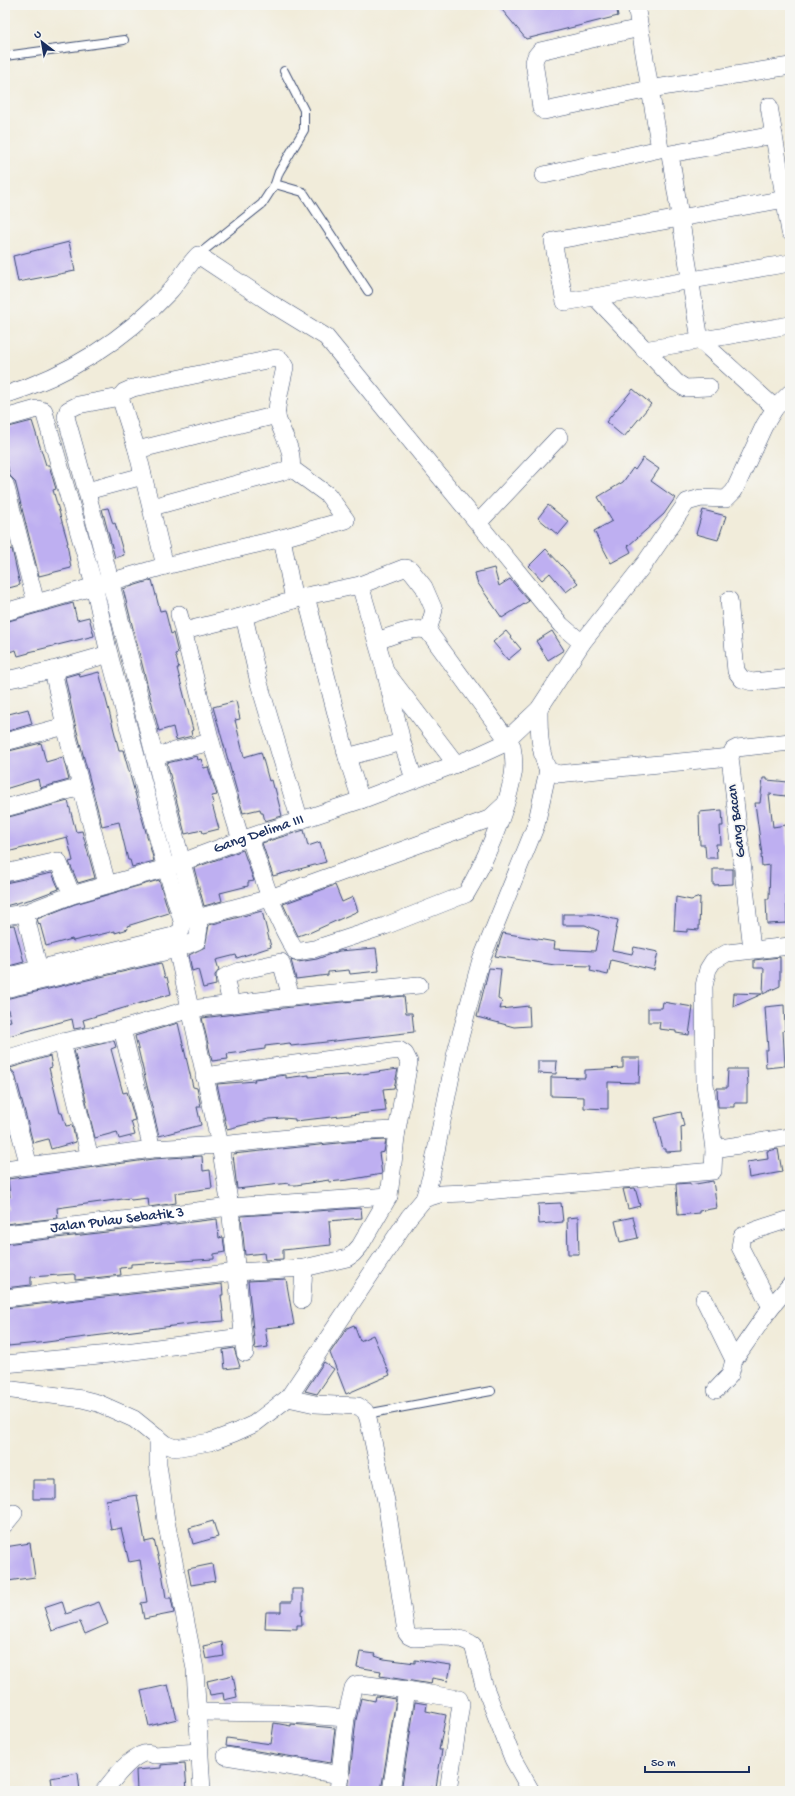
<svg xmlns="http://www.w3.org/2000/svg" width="795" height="1796" viewBox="0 0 795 1796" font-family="'Gochi Hand',sans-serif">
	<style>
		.building { fill: #beaff1 }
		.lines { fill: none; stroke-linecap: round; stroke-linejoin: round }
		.lane-casing { stroke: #3b4b71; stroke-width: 10 }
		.street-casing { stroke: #3b4b71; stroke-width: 18 }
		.lane { stroke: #fff; stroke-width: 8 }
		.street { stroke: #fff; stroke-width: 17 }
		.labels { text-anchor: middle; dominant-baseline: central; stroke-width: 3.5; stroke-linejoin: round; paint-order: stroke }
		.street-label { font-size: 15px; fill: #1b2f5e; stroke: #f6f6f2 }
	</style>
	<rect width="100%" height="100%" fill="#f6f6f2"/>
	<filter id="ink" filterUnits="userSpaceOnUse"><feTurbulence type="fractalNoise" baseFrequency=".025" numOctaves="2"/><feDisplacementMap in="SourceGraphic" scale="8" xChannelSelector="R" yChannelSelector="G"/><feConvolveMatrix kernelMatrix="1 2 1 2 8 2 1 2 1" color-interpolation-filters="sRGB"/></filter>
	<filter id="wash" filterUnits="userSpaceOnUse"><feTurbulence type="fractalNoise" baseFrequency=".012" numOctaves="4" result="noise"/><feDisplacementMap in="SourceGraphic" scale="16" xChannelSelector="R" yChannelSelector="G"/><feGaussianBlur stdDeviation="0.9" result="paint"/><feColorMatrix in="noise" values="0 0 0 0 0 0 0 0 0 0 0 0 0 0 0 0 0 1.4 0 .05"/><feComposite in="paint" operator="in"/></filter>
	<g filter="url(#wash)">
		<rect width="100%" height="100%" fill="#f1ecda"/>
		<g id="blocks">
			<path class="building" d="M498 5H616L618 16 526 39Z
				M69 242 75 271 18 282 13 256Z
				M633 389 651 404 624 437 606 422Z
				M32 421 46 465H49L53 479 56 489 53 490 68 543H67L71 568 39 576 15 481 10 476 5 455V428Z
				M643 458 659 469 651 481 675 498 664 514 628 546 631 552 611 563 594 531 612 521 598 497 623 482 633 468 635 470Z
				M548 505 569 522 558 535 538 518Z
				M108 508 113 524 115 523 124 555 115 558 102 509Z
				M703 510 726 516 718 540 696 534Z
				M12 549 20 585 5 589V550Z
				M546 549 578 583 566 592 550 573 542 580 529 566Z
				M494 568 499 586 510 579 529 601 502 618 477 582 475 573Z
				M152 580 160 611 165 610 171 634 173 633 178 653 175 654 179 668H177L193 730 191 731 192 736 176 740 173 727 159 731 123 589Z
				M73 603 77 620 89 617 94 636 29 652V653L18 656 16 650 5 653V622Z
				M506 631 521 649 508 660 493 642Z
				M552 631 564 650 548 660 536 641Z
				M99 672 119 750H123L154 861 132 867 130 860H128L119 822 102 826 75 724 65 677 79 673 80 677Z
				M236 701 240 719 235 720 244 757 261 752 269 781 271 780 273 788H275L282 816 265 821 263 813H261L260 809 243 813 213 707Z
				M28 709 32 724 5 732V715Z
				M41 743 46 762 63 757 69 780 40 788 38 779 5 789V752Z
				M197 756 198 760 201 759 204 768 208 767 217 795 212 796 214 803 212 804 219 829 203 833 202 830 185 834 167 763Z
				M763 778H767V780L788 782 786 796 769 794 773 827 786 825 790 864V892L786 893 787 923 767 924 766 899H769L770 865 762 866 761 855H762L755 803H760Z
				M68 801 76 832 82 831 95 878 78 883 69 862 73 861 67 837 7 852 5 844V818Z
				M722 810 723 826H720L721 844H716L717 858H706L705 845H700L699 812Z
				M304 830 308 846 320 842 326 862 273 876 262 843Z
				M243 850 254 881 248 882V886L220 893 222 901 204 906 194 868Z
				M713 869H733V884L713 885Z
				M52 873 59 889 32 899 5 906V883Z
				M159 880 169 913 127 926 128 929 115 933V931L73 941 72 939 46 946 40 924 39 925 37 919 75 904Z
				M335 885 342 902 353 897 358 911 309 933V932L298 936 283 904Z
				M676 897 691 900 700 897 699 930 687 929V932L674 931Z
				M262 911 271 947 237 958 236 955 216 960 219 970 215 975 216 985 203 988 198 969 192 971 189 955 205 947 209 925Z
				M563 914H592L618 920 612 950 632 954 634 947 658 952 654 970 611 960 608 975 590 971 591 966 555 965 495 956 503 933 555 942 554 949 595 951 599 931 585 925H563Z
				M14 925 24 962 9 966 5 951V926Z
				M376 948 379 971 350 974 349 970 328 972V975L296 979 291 960 298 962 317 959 339 951Z
				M780 957V986L763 994 764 968H754V960Z
				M161 963 165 978 167 977 171 994 83 1020 85 1027 74 1029 72 1019 5 1037V1022L11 1021 5 999Z
				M489 968 501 969 498 999 502 1001 500 1009 529 1006 530 1026 514 1027 477 1017Z
				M734 993 762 994 733 1007Z
				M404 996 406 1013H412L414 1032 291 1046 290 1043 265 1046V1049L227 1054 228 1059 212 1061 202 1018 292 1007Z
				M663 1002 693 1007 689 1035 676 1033V1031L659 1029 660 1022H648V1008H662Z
				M784 1005 785 1030 783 1031 785 1066 766 1068 765 1050H768L765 1007Z
				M178 1023 193 1087 197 1088 201 1107H197L201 1125 159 1136 135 1036Z
				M114 1041 116 1047 111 1049 123 1093 127 1092 135 1120 131 1121 135 1135 119 1139 117 1132 95 1138 74 1050Z
				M50 1056 52 1067 49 1068 60 1113H62L66 1126 72 1125 76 1142 51 1149 48 1139 33 1143 15 1074 10 1068Z
				M623 1058H640L639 1083 608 1082V1109L584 1108V1097L551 1096V1077L585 1078V1070L623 1068Z
				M538 1061H557L556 1074 538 1073Z
				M398 1069 394 1088 383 1089 386 1111 295 1121V1119L283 1118 269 1119 227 1129 217 1084 255 1081 254 1079 286 1075V1078L309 1075V1077L331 1075V1076L348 1075V1076Z
				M728 1069H747L748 1084 747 1085V1103H734V1107H718L717 1088H727Z
				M681 1112 684 1126 681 1127 682 1151 666 1152V1149H663L655 1118Z
				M386 1140 384 1152 379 1153 382 1174 348 1180 329 1182V1180L296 1185H289V1183L237 1189 233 1154 348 1142Z
				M778 1149 782 1172 749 1178 747 1162 768 1159 767 1151Z
				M202 1156 203 1171 210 1170 212 1188 175 1193 176 1203 149 1207 148 1198 131 1200 130 1198 57 1208 58 1218 5 1224V1210H8L6 1197H10L8 1179 153 1159Z
				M713 1181 717 1208 699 1211V1213L678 1215 676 1184 690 1183V1185Z
				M635 1188 640 1206 628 1209 623 1189Z
				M561 1203 563 1222 539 1224 538 1204Z
				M361 1208 362 1218 329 1221 331 1245 283 1250V1259L265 1260 264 1253 245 1255 241 1216Z
				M578 1217 579 1254H568L567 1218Z
				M633 1217 638 1238 620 1242 615 1221Z
				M217 1219 219 1238 223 1237 225 1252 214 1254V1259L131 1264V1267L120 1268 121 1275 75 1280V1275L73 1274 31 1277V1285L5 1288V1244Z
				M286 1279 294 1325 265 1328 268 1347 255 1349 248 1281Z
				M222 1284 223 1295H221L224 1321 196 1323 39 1343 8 1346V1344H5V1308Z
				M354 1325 360 1341 373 1335 390 1375 346 1394 330 1353 347 1328Z
				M234 1348 240 1367 225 1369 223 1350Z
				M324 1362 334 1369 317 1394 305 1391Z
				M33 1480H56V1499H33Z
				M137 1495 145 1542 154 1540 162 1572 166 1598H171L174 1613 144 1619 141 1603 147 1602 140 1560 129 1562 121 1528 111 1530 106 1500Z
				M213 1521 218 1537 193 1544 189 1528Z
				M30 1543 35 1577 8 1581 5 1547Z
				M212 1564 215 1581 191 1585 188 1569Z
				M292 1589H303V1611H301L302 1625H297V1629L265 1628 266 1612H281V1602H292Z
				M62 1601 66 1614 99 1602 108 1624 85 1634 80 1622 52 1631 44 1607Z
				M222 1642 224 1656 206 1659 203 1646Z
				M360 1652 376 1654 375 1656 384 1659 415 1663V1660L451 1665 448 1681 432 1678 431 1684 380 1676 381 1671 357 1667Z
				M233 1675 237 1697 224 1700 223 1693 210 1695 207 1681Z
				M168 1685 177 1719 149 1726 141 1691Z
				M376 1696 396 1699 381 1791H348L356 1720 361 1698 375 1701Z
				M415 1702 427 1704 426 1711 446 1715 439 1750H442L436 1787 431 1786 430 1791H401Z
				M274 1723 291 1726V1724L335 1728 331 1763 226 1746 227 1738 271 1744Z
				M185 1763 187 1791H137L136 1770 161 1768V1765Z
				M78 1773 80 1791H53L51 1778Z"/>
		</g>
	</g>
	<g filter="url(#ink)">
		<use href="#blocks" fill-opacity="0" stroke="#3b4b71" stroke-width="1"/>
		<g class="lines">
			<defs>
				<path id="lane" d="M5 56 124 40
					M275 184 303 192 368 291
					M198 255 262 204 275 184 279 172 304 130V110L284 71
					M366 1414 491 1391"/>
				<g id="street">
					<path d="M640 28 540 51 536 56 534 62 541 108 544 111 650 89 790 66"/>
					<path d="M769 106 790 232"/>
					<path d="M774 135 670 154 700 340 775 408"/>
					<path d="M544 175 660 149 636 5"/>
					<path d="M785 199 553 241 565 302 790 263"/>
					<path d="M595 297 676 382 685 388 709 387"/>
					<path d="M644 350 790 325"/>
					<path d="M5 395C68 375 124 340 170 291 180 280 187 266 198 255L272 304 326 337 561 625 582 643 645 563 687 502 701 498 726 499 734 491 764 426 775 408 790 393"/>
					<path d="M5 418 37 409 44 411 45 415 94 585 109 654 165 865 183 924 181 931 173 936 9 976"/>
					<path d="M137 450 277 415"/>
					<path d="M5 484 36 603"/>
					<path d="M87 491 143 476"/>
					<path d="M152 507 281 472 291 468C294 449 282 435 277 417 275 409 283 377 285 367L281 360 276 358 133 388 124 392 120 397 137 450 165 566"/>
					<path d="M479 522 559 437"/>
					<path d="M282 538 294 600"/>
					<path d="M360 585 385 670 402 742 414 779"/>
					<path d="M306 596 347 757 361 800"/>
					<path d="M729 600 736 671 742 679 752 682 790 678"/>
					<path d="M5 612 165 566 282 538 346 520 328 495 291 468"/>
					<path d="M179 614 211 742 241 840"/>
					<path d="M244 616 259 683 300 821"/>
					<path d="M184 631 244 616 306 596 360 585 404 568 410 569 424 587 434 610 428 631"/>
					<path d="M53 670 65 726 107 884"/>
					<path d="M388 675 456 764"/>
					<path d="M5 680 53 670 109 654"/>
					<path d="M539 709C539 729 539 751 548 770L558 774 730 757"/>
					<path d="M5 742 65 726"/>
					<path d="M154 756 211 742"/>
					<path d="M347 757 402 742"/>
					<path d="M5 808 81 787"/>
					<path d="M250 838C263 877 274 917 296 952L314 949 385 926 466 894C484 864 505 814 512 780 515 769 514 757 512 746L428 631C416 625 389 637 377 641"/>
					<path d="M5 873 58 861 72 895"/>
					<path d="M25 913 39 969"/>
					<path id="s1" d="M5 916 25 913 72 895 166 868 241 840 361 800 477 756 501 745 539 709 582 643"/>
					<path d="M197 918 270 898 489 819 503 806"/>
					<path d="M177 949 220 1145 230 1207 245 1353"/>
					<path d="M752 949 730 757 733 750 737 748 790 742"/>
					<path d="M5 989 177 949 197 941 199 928 197 918C151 752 114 583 66 417L68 410 78 405 120 397"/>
					<path d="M231 1004 225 977 240 971 281 962 291 997"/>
					<path d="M122 1029 152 1149"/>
					<path d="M62 1042 90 1158"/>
					<path d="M5 1059 62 1042 122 1029 191 1009 291 997 419 985"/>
					<path d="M5 1077 29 1166"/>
					<path d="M714 1149 790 1137"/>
					<path d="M5 1169 152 1149 220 1145 347 1132 397 1130"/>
					<path d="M424 1199 431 1176 455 1056 480 963 536 825 548 770"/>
					<path id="s2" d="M5 1234 230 1207 389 1196"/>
					<path d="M5 1298 237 1272 304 1268 347 1258 353 1254 360 1246 389 1196 397 1130 409 1062 405 1054 399 1050 204 1076"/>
					<path d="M704 1299 734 1360"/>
					<path d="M302 1300 304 1268"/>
					<path d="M771 1307 740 1247 742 1236 756 1230 790 1219"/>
					<path d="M5 1364 110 1354 242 1337"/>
					<path d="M5 1389 82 1399 98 1403 134 1419 165 1444 175 1448 210 1442 234 1433 254 1424 288 1398 409 1217 424 1199 440 1194 465 1193 713 1171 714 1149 705 1084 704 986 708 969 713 961 727 953 790 946"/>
					<path d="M716 1390 730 1375 734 1360 771 1307 790 1285"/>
					<path d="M288 1398 315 1404 358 1406 365 1411 368 1418 386 1501 406 1632 409 1636 413 1638C431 1638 457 1633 473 1645L484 1685 513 1759 531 1791"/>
					<path d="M158 1438V1464L166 1521 195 1669 202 1791"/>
					<path d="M5 1524 14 1513"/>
					<path d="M196 1712 276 1713 346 1718"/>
					<path d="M226 1756 341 1775"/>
					<path d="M104 1791C113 1780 138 1745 154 1755L199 1752"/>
					<path d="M338 1791 346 1718 353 1688 355 1685 361 1684 407 1690 459 1699 461 1704 448 1791"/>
					<path d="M391 1791 407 1690"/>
				</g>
			</defs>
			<use href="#lane" class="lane-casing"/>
			<use href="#street" class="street-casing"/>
			<use href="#lane" class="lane"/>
			<use href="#street" class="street"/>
		</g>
	</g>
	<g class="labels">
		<g class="street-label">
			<text transform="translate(737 821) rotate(-97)">Gang Bacan</text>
			<text stroke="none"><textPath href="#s1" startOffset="267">Gang Delima III</textPath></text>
			<text stroke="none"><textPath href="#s2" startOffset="113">Jalan Pulau Sebatik 3</textPath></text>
		</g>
	</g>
	<rect width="795" height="1796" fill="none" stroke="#f6f6f2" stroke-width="20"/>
	<g transform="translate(42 42) rotate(329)" stroke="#f6f6f2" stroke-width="3" paint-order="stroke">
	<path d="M0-3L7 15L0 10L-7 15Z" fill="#1b2f5e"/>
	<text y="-6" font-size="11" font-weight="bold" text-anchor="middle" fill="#1b2f5e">U</text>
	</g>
	<path d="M645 1766v6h104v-6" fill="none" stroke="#1b2f5e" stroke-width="2"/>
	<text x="651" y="1766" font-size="12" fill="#1b2f5e" stroke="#f6f6f2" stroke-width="3" paint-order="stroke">50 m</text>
</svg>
